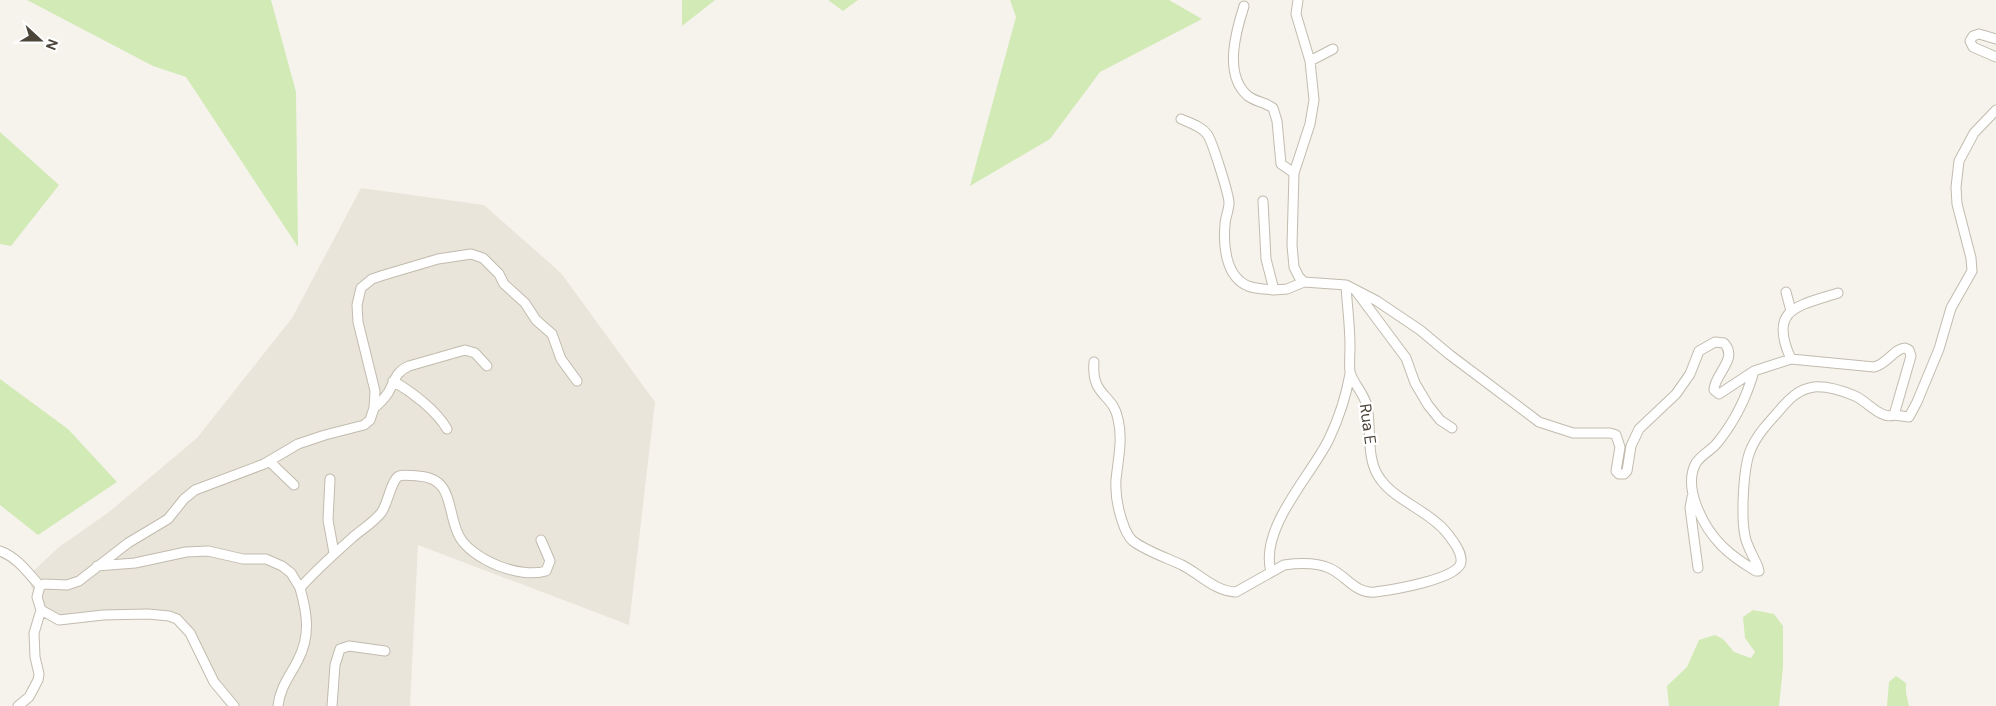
<svg xmlns="http://www.w3.org/2000/svg" width="1996" height="706" viewBox="0 0 1996 706" font-family="'DM Sans',sans-serif">
	<style>
		.residential { fill: #eae5da }
		.green { fill: #d2eab5 }
		.lines { fill: none; stroke-linecap: round; stroke-linejoin: round }
		.street-casing { stroke: #c2bbae; stroke-width: 11 }
		.street { stroke: #fff; stroke-width: 9 }
		.labels { text-anchor: middle; dominant-baseline: central; stroke-width: 4.5; stroke-linejoin: round; paint-order: stroke }
		.street-label { font-size: 16px; fill: #4b4439; stroke: #fff }
	</style>
	<rect width="100%" height="100%" fill="#f6f3ec"/>
	<path class="residential" d="M361 188 484 205 561 273 655 402 629 625 418 545 410 706H228L204 670 185 629 172 621 145 619 45 617 27 577 59 547 109 512 197 438 292 318Z"/>
	<path class="green" d="M27 0H271L296 92 298 247 186 77 153 66Z
		M682 0H715L682 26Z
		M828 0H858L843 11Z
		M1010 0H1169L1202 19 1100 72 1050 139 970 186 1016 17Z
		M0 132 59 185 11 246 0 244Z
		M0 379 68 429 117 482 38 535 0 505Z
		M1753 610 1774 614 1783 626V667L1779 706H1669L1667 686 1687 667 1699 640 1715 635 1723 639 1734 652 1751 658 1755 652 1745 638 1743 617Z
		M1896 676 1906 683V693L1909 706H1887L1889 682Z"/>
	<g class="lines">
		<defs>
			<path id="street" d="M1298 0 1296 14 1310 61 1314 100 1310 124 1294 173 1292 245 1294 267 1299 277 1304 282 1346 285 1377 301 1420 330 1450 355 1539 422 1573 433H1610L1616 435 1620 447 1616 471 1619 474H1624L1627 471 1631 446 1639 429 1676 394 1690 374 1699 351 1715 342 1724 343C1739 359 1714 374 1714 390L1719 394 1754 371 1791 359 1874 367C1888 364 1893 349 1905 348L1909 350 1911 356 1894 415 1909 417 1917 402 1939 349 1951 308 1972 271 1971 258 1957 204 1956 187 1959 161 1974 133 1996 110
				M1244 6C1236 31 1223 75 1248 96 1256 102 1265 102 1273 108L1277 121 1281 164 1294 173
				M1996 39 1979 34 1973 36 1970 41 1973 47 1996 57
				M1310 61 1333 49
				M1181 119C1190 123 1201 126 1207 134 1212 140 1229 195 1229 203 1229 210 1225 218 1225 225 1223 246 1226 277 1248 286 1256 289 1265 289 1274 290
				M1263 201 1266 259 1274 290 1287 289 1304 282
				M1356 291 1406 358 1415 383 1428 405 1440 420 1452 428
				M1786 292 1791 311
				M1791 359C1768 309 1797 306 1838 293
				M1094 362C1091 397 1113 393 1118 419 1123 440 1118 459 1116 480 1115 496 1119 514 1125 529 1127 533 1129 538 1133 541 1146 551 1167 558 1182 565 1200 574 1214 591 1236 592L1284 565C1299 563 1315 562 1329 568 1346 575 1355 594 1375 592 1391 590 1460 579 1461 562 1462 555 1458 549 1455 544 1450 537 1445 529 1438 524 1421 508 1395 499 1381 480 1365 460 1372 429 1367 406 1364 393 1352 382 1350 372 1349 364 1350 354 1350 346 1350 325 1347 305 1346 285
				M1754 371C1747 396 1734 422 1718 442 1711 451 1702 454 1696 463 1682 488 1704 528 1722 546 1732 556 1744 564 1756 571H1759L1758 567C1754 557 1747 547 1745 536 1741 517 1743 466 1751 449 1757 435 1768 423 1778 412 1788 400 1798 389 1814 387 1827 386 1843 391 1855 396 1867 401 1881 420 1894 415
				M393 381C412 392 436 410 447 429
				M374 408C379 404 384 399 388 393 395 381 395 372 409 366L465 350 475 353 487 366
				M269 461 294 485
				M330 479 328 520 334 553
				M1692 497 1690 508 1698 568
				M0 551C17 557 28 573 40 586
				M97 566 135 563 186 552 208 551 243 559H266L282 566 291 573 300 588
				M1271 572C1259 528 1311 476 1329 439 1339 418 1346 396 1350 374
				M40 586 44 584 67 585 79 581 128 543 168 519 184 499 195 490 264 464 298 444 325 435 364 425 370 420 374 408 375 391 358 322 357 305 361 288 372 279 384 275 438 259 471 254 483 258 499 274 504 284 525 303 536 320 552 334 561 359 577 381
				M40 586 37 597 41 610 59 620 103 615 148 614 169 616 177 619 190 633 214 682 234 706
				M18 706 29 697 38 680 39 674 35 657 34 633 41 610
				M278 706C280 687 290 676 298 660 311 635 307 613 300 588 316 570 334 554 352 538 362 529 373 523 381 513 388 504 391 480 399 476 404 474 412 476 418 476 455 478 446 511 459 536 472 560 520 579 546 571L550 561 541 540
				M332 706 335 665 340 649 349 646 385 651"/>
		</defs>
		<use href="#street" class="street-casing"/>
		<use href="#street" class="street"/>
	</g>
	<g class="labels">
		<g class="street-label">
			<text transform="translate(1368 424) rotate(82)">Rua E</text>
		</g>
	</g>
	<g transform="translate(40 40) rotate(111)" stroke="#ffffff" stroke-width="4" paint-order="stroke">
	<path d="M0-4L9 19L0 12L-9 19Z" fill="#4b4439"/>
	<text y="-8" font-size="14" font-weight="bold" text-anchor="middle" fill="#4b4439">N</text>
	</g>
</svg>
